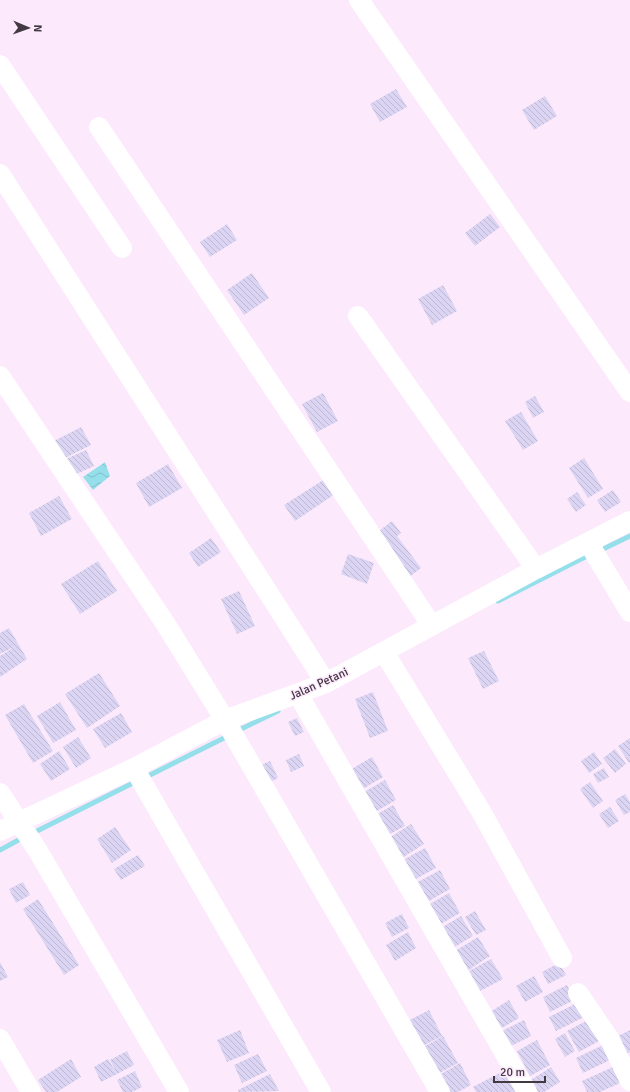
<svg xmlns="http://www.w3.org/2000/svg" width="630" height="1092" viewBox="0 0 630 1092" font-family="Signika,sans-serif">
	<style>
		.water { fill: url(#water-waves) }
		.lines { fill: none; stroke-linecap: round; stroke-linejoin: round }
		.stream { stroke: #94dfea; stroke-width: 5 }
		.building { fill: url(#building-back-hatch) }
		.minor { stroke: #fff; stroke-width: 20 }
		.labels { text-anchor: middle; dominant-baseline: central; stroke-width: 3; stroke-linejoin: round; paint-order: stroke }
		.street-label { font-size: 12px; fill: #433942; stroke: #fde9fc }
	</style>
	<defs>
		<pattern id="water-waves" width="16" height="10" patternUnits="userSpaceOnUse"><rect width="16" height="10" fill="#94dfea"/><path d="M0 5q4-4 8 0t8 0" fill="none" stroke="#81c0ca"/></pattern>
		<pattern id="building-back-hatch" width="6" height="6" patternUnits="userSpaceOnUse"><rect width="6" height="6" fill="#dbd5f3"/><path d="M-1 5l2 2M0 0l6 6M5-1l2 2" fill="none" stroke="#bdb8d2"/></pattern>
	</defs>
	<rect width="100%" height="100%" fill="#fde9fc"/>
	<path class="water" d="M105 462 110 476 93 490 83 477Z"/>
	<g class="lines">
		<path class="stream" d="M599 551 630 536
			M498 601 591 554
			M237 731 278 711
			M144 778 230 735
			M31 834 137 781
			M0 850 24 837"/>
	</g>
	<path class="building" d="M396 89 407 107 380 122 370 104Z
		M545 96 557 116 534 130 522 110Z
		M490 214 500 227 475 246 465 233Z
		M227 224 237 240 210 257 200 242Z
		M252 273 269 298 244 315 227 290Z
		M443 285 457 311 432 325 418 299Z
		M323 393 338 421 317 432 302 404Z
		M535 396 544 412 533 418 525 402Z
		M521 412 538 441 523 450 505 421Z
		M81 427 91 445 63 459 54 441Z
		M86 450 94 466 72 476 64 460Z
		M584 458 603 489 588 498 569 468Z
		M168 464 182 488 149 507 136 483Z
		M328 477 338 492 295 521 284 505Z
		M613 490 621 502 605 512 597 500Z
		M577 492 586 505 576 512 567 499Z
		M59 496 72 519 41 536 29 513Z
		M392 521 401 533 397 536 421 568 408 578 375 534Z
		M211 538 221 552 198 567 189 553Z
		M348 554 374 563 367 584 341 574Z
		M98 561 117 591 80 614 61 584Z
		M239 591 255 626 237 634 221 599Z
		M9 628 27 659 0 677V656L16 646 0 654V633Z
		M484 651 499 681 483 689 468 658Z
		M99 673 120 706 87 728 65 694Z
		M373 692 388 731 370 738 355 699Z
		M60 702 76 730 53 743 37 716Z
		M24 704 53 751 33 763 5 715Z
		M121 713 132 732 105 748 93 729Z
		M297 718 304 732 295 736 288 722Z
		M78 737 91 758 76 768 63 747Z
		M630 738V762L629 763 618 746Z
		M615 749 626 764 615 773 603 758Z
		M59 751 70 769 51 781 40 764Z
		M594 752 602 764 589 773 581 761Z
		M299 754 304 766 291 772 286 760Z
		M372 757 383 777 361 790 350 770Z
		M270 761 278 778 266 784 257 767Z
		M604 768 609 777 598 783 593 774Z
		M385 780 396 800 375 812 364 792Z
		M590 782 603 801 593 808 580 789Z
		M625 794 630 802V812L624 815 615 800Z
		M393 805 405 826 388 835 376 815Z
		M610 807 619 821 608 828 599 814Z
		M411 824 424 844 402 858 389 838Z
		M115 827 131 850 112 863 97 839Z
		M425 848 436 868 414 880 403 860Z
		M138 855 145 866 121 880 114 869Z
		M440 870 450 889 429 901 418 882Z
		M23 882 30 895 16 903 9 889Z
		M449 893 460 913 439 925 428 905Z
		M38 899 79 965 64 975 23 909Z
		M475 911 486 930 476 935 465 917Z
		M402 914 409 928 392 937 385 923Z
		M461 916 473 936 453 948 441 928Z
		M408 932 416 948 395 961 386 945Z
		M478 937 490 956 467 971 455 951Z
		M491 959 503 979 480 991 469 971Z
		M0 962 8 977 0 981Z
		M559 963 566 975 548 984 542 972Z
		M534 976 543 992 525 1002 516 986Z
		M567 985 574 1000 550 1012 543 997Z
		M509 1000 519 1018 500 1029 490 1012Z
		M577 1003 584 1017 556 1031 549 1017Z
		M429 1010 442 1036 417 1049 404 1023Z
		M524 1020 531 1036 509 1047 502 1031Z
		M588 1020 599 1041 579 1052 567 1031Z
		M240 1030 249 1053 227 1062 217 1040Z
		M630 1030V1052L627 1054 618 1036Z
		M565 1033 575 1051 565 1057 555 1039Z
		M443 1036 458 1063 432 1077 418 1050Z
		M537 1040 550 1065 530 1076 517 1051Z
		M603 1045 610 1060 583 1073 576 1058Z
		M127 1051 134 1065 117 1074 110 1060Z
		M258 1054 267 1071 242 1083 234 1065Z
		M71 1059 81 1077 57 1092H46L38 1080Z
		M108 1059 117 1074 101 1082 94 1067Z
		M460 1063 471 1085 458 1092H442L434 1078Z
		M551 1067 560 1082 544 1092H538L531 1080Z
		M613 1067 620 1083 600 1092H587L582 1081Z
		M509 1068 522 1092H476L473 1087Z
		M135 1071 142 1087 132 1092H123L117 1080Z
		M270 1074 279 1091 239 1092 238 1090Z"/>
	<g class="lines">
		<path class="minor" d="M359 0 630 392
			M0 65 122 248
			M99 127 432 626
			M0 174 326 683
			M358 316 536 569
			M0 376 165 623 225 720 440 1092
			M591 543 594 552 630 612
			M384 652 482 813 562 958
			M298 694 527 1092
			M134 768 321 1092
			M0 793 38 851 179 1092
			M0 831 134 768 225 720 326 683 536 569 630 521
			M578 993 610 1040 630 1081
			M0 1039 31 1092"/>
	</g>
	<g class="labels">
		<g class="street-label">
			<text transform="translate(319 684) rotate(-24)">Jalan Petani</text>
		</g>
	</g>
	<g transform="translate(28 28) rotate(92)" stroke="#fde9fc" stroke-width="3" paint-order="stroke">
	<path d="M0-3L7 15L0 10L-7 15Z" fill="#433942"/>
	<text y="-6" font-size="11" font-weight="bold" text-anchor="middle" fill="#433942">N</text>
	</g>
	<path d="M494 1076v6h51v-6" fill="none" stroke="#433942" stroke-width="2"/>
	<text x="500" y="1076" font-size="12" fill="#433942" stroke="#fde9fc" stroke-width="3" paint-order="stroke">20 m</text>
</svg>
